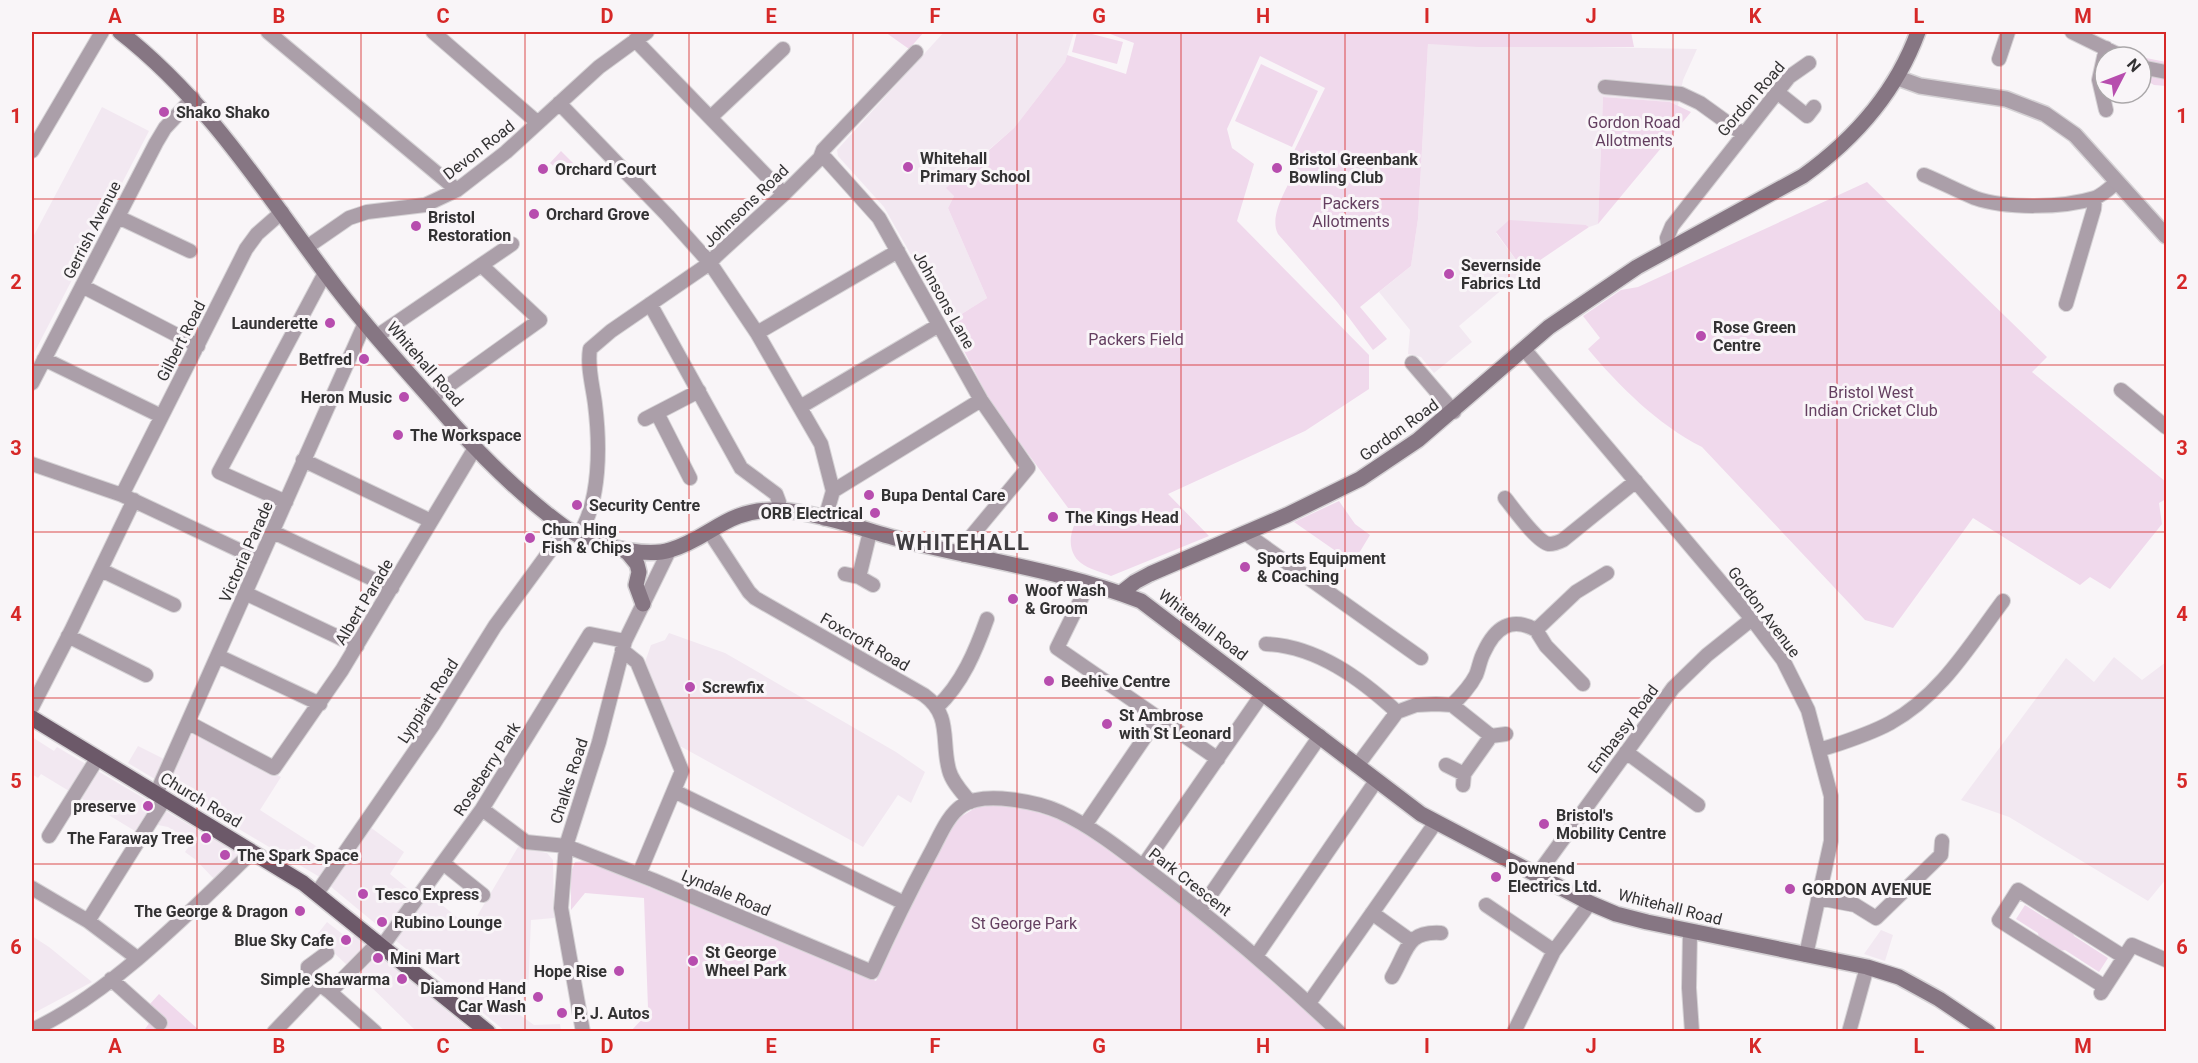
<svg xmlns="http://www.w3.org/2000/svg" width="2198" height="1063" viewBox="0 0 2198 1063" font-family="Roboto,sans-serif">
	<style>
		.built { fill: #f2e8f1 }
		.green { fill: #f0d9ec }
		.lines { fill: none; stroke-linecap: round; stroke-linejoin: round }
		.minor-casing { stroke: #d5d2d5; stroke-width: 16 }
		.tertiary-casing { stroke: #d5d2d5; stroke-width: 18 }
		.secondary-casing { stroke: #d5d2d5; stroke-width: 18 }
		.primary-casing { stroke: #d5d2d5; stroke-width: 18 }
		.minor { stroke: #ab9fa9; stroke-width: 14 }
		.tertiary { stroke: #ab9fa9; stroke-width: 15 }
		.secondary { stroke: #867683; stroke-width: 15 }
		.primary { stroke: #6c5969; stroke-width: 15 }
		.grid { fill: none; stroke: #d62828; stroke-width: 1.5; stroke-opacity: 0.55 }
		.poi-dot { fill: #b74dae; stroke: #f9f5f8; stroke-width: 2 }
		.labels { text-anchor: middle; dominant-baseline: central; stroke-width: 6; stroke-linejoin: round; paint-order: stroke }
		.street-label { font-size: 16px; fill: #333233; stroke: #f9f5f8 }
		.poi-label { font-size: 16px; font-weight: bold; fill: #333233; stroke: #f9f5f8; text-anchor: start }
		.park-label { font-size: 16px; fill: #643f60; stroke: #f9f5f8 }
		.district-label { font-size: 22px; font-weight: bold; letter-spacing: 1.5px; fill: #403d40; stroke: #f9f5f8 }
		.neatline { fill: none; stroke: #d62828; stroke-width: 2 }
		.grid-label { font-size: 20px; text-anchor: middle; font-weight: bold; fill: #d62828 }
	</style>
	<rect width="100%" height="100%" fill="#f9f5f8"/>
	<path class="built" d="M944 32H1074L1065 62 1014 128 956 178 954 196 948 208 987 298 949 322 884 207 838 156 837 150Z
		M1428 44 1697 49 1683 80 1678 106 1670 102 1603 97 1598 224 1589 227 1586 225 1496 233 1524 271 1459 326 1472 342 1434 373 1421 357 1408 354 1410 330 1379 292 1411 266 1418 219Z
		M102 107 149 131 32 357V239Z
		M669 633 725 653 896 752 925 772 911 803 898 795 863 847 680 746 645 662 651 645 665 640Z
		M2114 657 2142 680 2166 662V879L2148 901 2009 817 1961 800 2066 658 2094 682Z
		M192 729 281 777 260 810 344 864 370 827 404 852 390 874 424 902 430 895 470 928 518 847 547 853 553 860 554 918 531 920 528 993 516 1012 534 1025 560 1024 561 1031H505L318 876 128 763 138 746 174 764Z
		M32 737 54 751 57 747 240 855 214 879 196 860 185 852 192 842 168 827 158 825 144 817 135 831 41 774 38 778 32 774Z
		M327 922 350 940 356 934 366 943V948L348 966 316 936Z
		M1881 930 1893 935 1885 961 1864 954Z
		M32 936 49 947 92 982 32 1014Z
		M378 951 416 985 471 1031H416L358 974Z"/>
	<path class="green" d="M885 32H924L909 49Z
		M1077 32H1084L1123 42 1117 64 1072 52Z
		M1105 32H1631L1634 47H1478L1428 44 1418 219 1411 266 1360 307 1387 339 1373 350 1338 303 1278 234C1267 214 1293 178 1302 159L1292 155 1325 88 1260 56 1227 129 1232 148 1254 164 1237 221 1369 355V389L1305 431 1168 494 1209 536 1111 576C1102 572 1088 569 1081 563 1067 552 1069 533 1077 520L992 405 949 322 987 298 948 208 954 196 946 188 1014 128 1065 62 1067 55 1126 74 1134 43Z
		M2141 57 2166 62V86L2154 85 2141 77Z
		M1261 64 1318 91 1292 147 1235 121Z
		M1603 97 1670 102 1691 112 1598 224Z
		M561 151 574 164 563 175 550 163Z
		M1867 182 2047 357 2032 372 2166 482V499L2159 503 2162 524 2110 589 2090 577 2080 585 1973 518 1893 628 1865 620 1702 447C1658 425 1619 386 1588 349L1600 338 1583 316 1621 290 1638 287Z
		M1509 220 1586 225 1589 227 1524 271 1496 232Z
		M1339 501 1355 524 1370 535 1353 563 1294 522Z
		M998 805 1023 808 1056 818 1093 836 1204 919 1331 1031H631L643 1018 648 1008 644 898 585 893 571 910V872L575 862 586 861 876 981 941 843 957 819 977 807Z
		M2025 905 2047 919 2052 918 2072 931 2074 936 2108 958 2099 972 2065 950 2059 951 2039 938 2038 933 2016 919Z
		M159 994 200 1031 143 1032 150 1022V1004Z"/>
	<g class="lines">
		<defs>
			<path id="minor" d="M268 32 457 190
				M433 32 538 123
				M2072 32 2123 57
				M635 40 784 194
				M1999 59 2008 32
				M2141 67 2166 72
				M1605 87 1681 94 1700 103 1743 134
				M1777 92 1807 116 1814 107
				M559 103 668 216 710 263 757 333 821 444 833 491
				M2106 110 2099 80 2106 48
				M711 117 783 49
				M32 151 102 32
				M820 158 826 159 879 218 981 400 1028 468 969 539 964 555
				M1924 175C1941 182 1958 191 1975 198 2006 209 2063 208 2095 198 2103 195 2110 188 2117 182
				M118 217 190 251
				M307 247 349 218 367 212 425 205 457 190 506 152 599 67 647 32
				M1669 249 1667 238 1672 226 1789 77 1809 63
				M82 286 198 346
				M650 304 741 468 776 494 779 502V510
				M2066 304 2094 209 2095 198
				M757 333 898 251
				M377 336 512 244
				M1524 349 1752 619 1783 660 1808 710 1831 796V841L1806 955
				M44 359 161 416
				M1412 363 1454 412
				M32 383 156 143 165 128 193 98
				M2121 390 2166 427
				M431 398 540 320 481 265
				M800 407 939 325
				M657 413 690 478
				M645 419 699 391
				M303 460 431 521
				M32 464 122 495 260 560
				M122 495 246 249 257 234 282 212
				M1505 498C1514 509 1537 542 1549 544 1554 544 1559 542 1563 540L1636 481
				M286 502 219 472 325 273
				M825 519 833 491 981 400
				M709 531 749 592 755 598 924 695C952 715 941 741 949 770 952 782 962 792 970 802
				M273 532 392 588
				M1245 533 1421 658
				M578 536C601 502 600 444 595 404 593 387 587 367 590 349L611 331 710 263 716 256 784 194 820 158 823 150 916 52
				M101 570 174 605
				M845 574 859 577 873 585
				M859 577 870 532
				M1085 583 1082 597 1057 648 1218 759
				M245 593 357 646
				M1536 630 1546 646 1583 684
				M68 636 146 675
				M1266 644C1317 646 1361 679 1397 712
				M622 650 637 662 682 771 639 874
				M218 656 320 704
				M1452 705 1491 736 1506 734
				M32 707 71 631 134 500
				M937 707C962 684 976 650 987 619
				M189 723 274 768 342 670 475 448
				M1820 750C1844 742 1868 735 1890 723 1940 696 1970 645 2003 601
				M1626 752 1698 805
				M1446 765 1464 774
				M1357 766 1397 712 1416 705 1436 704 1452 705C1461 696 1470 687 1476 675 1479 668 1480 659 1484 652 1495 628 1511 616 1536 630L1576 592 1607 573
				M1463 785 1464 774 1491 736
				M674 791 904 903
				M156 794 365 323
				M482 809 526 842 566 846 653 880 872 972C890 932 909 893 930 854 939 838 947 815 963 805 985 791 1038 802 1060 812 1097 829 1130 857 1162 881 1224 928 1282 978 1339 1032
				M1085 825 1158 718
				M49 836 97 759
				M443 863 483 895
				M1143 866 1263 693
				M1537 875 1673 688 1707 655 1752 619
				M32 888 88 921 137 958
				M317 893 433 725 495 626 566 529
				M1818 898 1855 905 1876 918 1941 855 1942 841
				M1486 905 1554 951
				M1200 910 1320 736
				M1372 913 1411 941
				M88 921 164 800
				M1690 932 1689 988 1692 1032
				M383 945 482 809 590 634 625 641
				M327 953 308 967V971L318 986H322L330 992 375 1032
				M1256 956 1376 781
				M1392 977C1408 950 1406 931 1441 933
				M111 979 160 1023
				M2105 987 1999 920 2018 890 2124 957
				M330 992 379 942
				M2101 993 2132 945 2166 960
				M1309 1003 1436 822
				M32 1030C110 994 190 912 252 852
				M274 1032 318 986
				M583 1032 561 908 566 846 599 742 625 641 669 551
				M1514 1032 1554 951 1590 903
				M1849 1032 1867 967"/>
			<path id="tertiary" d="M1898 78 1920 86 2006 99 2045 114 2075 135 2166 236"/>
			<path id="secondary" d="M120 32C206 99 262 188 326 274 365 327 411 375 454 425 483 457 512 486 546 513 560 524 572 534 589 540 610 548 648 557 670 550 711 538 726 509 776 510 817 511 866 531 906 541 983 560 1067 572 1141 601L1421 814 1590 903 1616 914 1647 922 1867 967 1899 977 1939 999 1988 1032
				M622 549 628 553 637 564 639 572 636 585 643 604
				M1121 593 1135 582 1150 574 1287 515 1360 479 1418 440 1549 327 1637 267 1803 176C1856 138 1896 92 1918 32"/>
			<path id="primary" d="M32 718 303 883 488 1032"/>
		</defs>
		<use href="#minor" class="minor-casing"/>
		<use href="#tertiary" class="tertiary-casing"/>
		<use href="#secondary" class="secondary-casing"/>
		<use href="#primary" class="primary-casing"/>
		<use href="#minor" class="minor"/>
		<use href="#tertiary" class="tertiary"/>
		<use href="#secondary" class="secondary"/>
		<use href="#primary" class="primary"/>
	</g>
	<path class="grid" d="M197 32V1032M361 32V1032M525 32V1032M689 32V1032M853 32V1032M1017 32V1032M1181 32V1032M1345 32V1032M1509 32V1032M1673 32V1032M1837 32V1032M2001 32V1032M32 199H2166M32 365H2166M32 532H2166M32 698H2166M32 864H2166"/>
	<g class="poi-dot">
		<circle cx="164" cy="112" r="6"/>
		<circle cx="908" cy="167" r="6"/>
		<circle cx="1277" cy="168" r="6"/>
		<circle cx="543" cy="169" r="6"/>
		<circle cx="534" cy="214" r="6"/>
		<circle cx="416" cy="226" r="6"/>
		<circle cx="1449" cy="274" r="6"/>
		<circle cx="330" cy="323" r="6"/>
		<circle cx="1701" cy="336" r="6"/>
		<circle cx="364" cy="359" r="6"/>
		<circle cx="404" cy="397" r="6"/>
		<circle cx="398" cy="435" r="6"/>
		<circle cx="869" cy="495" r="6"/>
		<circle cx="577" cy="505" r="6"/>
		<circle cx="875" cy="513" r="6"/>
		<circle cx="1053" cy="517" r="6"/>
		<circle cx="530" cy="538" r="6"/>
		<circle cx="1245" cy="567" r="6"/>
		<circle cx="1013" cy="599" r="6"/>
		<circle cx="1049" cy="681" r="6"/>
		<circle cx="690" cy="687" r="6"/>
		<circle cx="1107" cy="724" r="6"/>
		<circle cx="148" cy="806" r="6"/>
		<circle cx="1544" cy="824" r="6"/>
		<circle cx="206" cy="838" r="6"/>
		<circle cx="225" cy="855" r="6"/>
		<circle cx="1496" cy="877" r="6"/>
		<circle cx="1790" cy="889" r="6"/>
		<circle cx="363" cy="894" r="6"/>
		<circle cx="300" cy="911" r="6"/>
		<circle cx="382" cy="922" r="6"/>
		<circle cx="346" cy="940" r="6"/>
		<circle cx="378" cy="958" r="6"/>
		<circle cx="693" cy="961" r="6"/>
		<circle cx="619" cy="971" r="6"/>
		<circle cx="402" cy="979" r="6"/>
		<circle cx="538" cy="997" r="6"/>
		<circle cx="562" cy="1013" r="6"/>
	</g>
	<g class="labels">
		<g class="street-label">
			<text transform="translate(1751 99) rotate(-49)">Gordon Road</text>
			<text transform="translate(479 150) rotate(-38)">Devon Road</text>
			<text transform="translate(746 206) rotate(-44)">Johnsons Road</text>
			<text transform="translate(92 230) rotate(-63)">Gerrish Avenue</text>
			<text transform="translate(944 300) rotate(61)">Johnsons Lane</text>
			<text transform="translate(181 341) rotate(-63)">Gilbert Road</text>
			<text transform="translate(425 364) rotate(49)">Whitehall Road</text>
			<text transform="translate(1399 430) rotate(-36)">Gordon Road</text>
			<text transform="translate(246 552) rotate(-66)">Victoria Parade</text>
			<text transform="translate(364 602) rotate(-59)">Albert Parade</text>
			<text transform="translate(1764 612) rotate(53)">Gordon Avenue</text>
			<text transform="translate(1203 625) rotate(37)">Whitehall Road</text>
			<text transform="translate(865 642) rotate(30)">Foxcroft Road</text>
			<text transform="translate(428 701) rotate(-57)">Lyppiatt Road</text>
			<text transform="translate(1623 729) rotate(-53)">Embassy Road</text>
			<text transform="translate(487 769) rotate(-57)">Roseberry Park</text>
			<text transform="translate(569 781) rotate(-72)">Chalks Road</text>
			<text transform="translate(201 800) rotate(31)">Church Road</text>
			<text transform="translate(1190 882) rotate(38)">Park Crescent</text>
			<text transform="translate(726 893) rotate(23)">Lyndale Road</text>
			<text transform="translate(1670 907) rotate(14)">Whitehall Road</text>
		</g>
		<g class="poi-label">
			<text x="176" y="112">Shako Shako</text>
			<text x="920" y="158">Whitehall<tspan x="920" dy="18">Primary School</tspan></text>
			<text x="1289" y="159">Bristol Greenbank<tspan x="1289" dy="18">Bowling Club</tspan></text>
			<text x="555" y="169">Orchard Court</text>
			<text x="546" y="214">Orchard Grove</text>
			<text x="428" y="217">Bristol<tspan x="428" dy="18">Restoration</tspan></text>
			<text x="1461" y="265">Severnside<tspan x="1461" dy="18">Fabrics Ltd</tspan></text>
			<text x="318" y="323" text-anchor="end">Launderette</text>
			<text x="1713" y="327">Rose Green<tspan x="1713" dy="18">Centre</tspan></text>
			<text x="352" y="359" text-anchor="end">Betfred</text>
			<text x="392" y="397" text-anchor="end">Heron Music</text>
			<text x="410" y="435">The Workspace</text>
			<text x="881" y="495">Bupa Dental Care</text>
			<text x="589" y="505">Security Centre</text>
			<text x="863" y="513" text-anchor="end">ORB Electrical</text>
			<text x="1065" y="517">The Kings Head</text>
			<text x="542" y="529">Chun Hing<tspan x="542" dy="18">Fish &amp; Chips</tspan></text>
			<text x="1257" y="558">Sports Equipment<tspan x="1257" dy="18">&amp; Coaching</tspan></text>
			<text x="1025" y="590">Woof Wash<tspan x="1025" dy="18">&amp; Groom</tspan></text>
			<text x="1061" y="681">Beehive Centre</text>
			<text x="702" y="687">Screwfix</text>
			<text x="1119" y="715">St Ambrose<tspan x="1119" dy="18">with St Leonard</tspan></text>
			<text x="136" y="806" text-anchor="end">preserve</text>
			<text x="1556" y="815">Bristol's<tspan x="1556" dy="18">Mobility Centre</tspan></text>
			<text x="194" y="838" text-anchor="end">The Faraway Tree</text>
			<text x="237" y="855">The Spark Space</text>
			<text x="1508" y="868">Downend<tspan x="1508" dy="18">Electrics Ltd.</tspan></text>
			<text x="1802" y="889">GORDON AVENUE</text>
			<text x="375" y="894">Tesco Express</text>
			<text x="288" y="911" text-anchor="end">The George &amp; Dragon</text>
			<text x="394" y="922">Rubino Lounge</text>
			<text x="334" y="940" text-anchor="end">Blue Sky Cafe</text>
			<text x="705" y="952">St George<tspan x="705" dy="18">Wheel Park</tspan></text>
			<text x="390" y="958">Mini Mart</text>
			<text x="607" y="971" text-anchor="end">Hope Rise</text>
			<text x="390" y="979" text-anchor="end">Simple Shawarma</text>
			<text x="526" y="988" text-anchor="end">Diamond Hand<tspan x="526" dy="18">Car Wash</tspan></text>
			<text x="574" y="1013">P. J. Autos</text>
		</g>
		<g class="park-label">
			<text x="1634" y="122">Gordon Road<tspan x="1634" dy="18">Allotments</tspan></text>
			<text x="1351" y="203">Packers<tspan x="1351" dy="18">Allotments</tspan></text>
			<text x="1136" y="339">Packers Field</text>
			<text x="1871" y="392">Bristol West<tspan x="1871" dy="18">Indian Cricket Club</tspan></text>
			<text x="1024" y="923">St George Park</text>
		</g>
		<g class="district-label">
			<text x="963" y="542">WHITEHALL</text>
		</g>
	</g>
	<rect width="2198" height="1063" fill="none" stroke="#f9f5f8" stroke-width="66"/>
	<g transform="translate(2123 75) rotate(48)"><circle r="28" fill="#f9f5f8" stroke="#aaa7a9" stroke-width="1.5"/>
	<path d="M0-4.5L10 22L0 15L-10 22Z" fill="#b74dae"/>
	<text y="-9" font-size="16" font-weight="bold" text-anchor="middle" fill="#333233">N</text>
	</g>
	<rect x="33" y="33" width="2132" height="997" class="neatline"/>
	<g class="grid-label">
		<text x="115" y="23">A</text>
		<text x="279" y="23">B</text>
		<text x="443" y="23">C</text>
		<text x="607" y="23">D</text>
		<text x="771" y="23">E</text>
		<text x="935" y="23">F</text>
		<text x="1099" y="23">G</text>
		<text x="1263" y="23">H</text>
		<text x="1427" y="23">I</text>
		<text x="1591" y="23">J</text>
		<text x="1755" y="23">K</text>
		<text x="1919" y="23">L</text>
		<text x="2083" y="23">M</text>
		<text x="16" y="123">1</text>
		<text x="2182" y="123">1</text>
		<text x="16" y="289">2</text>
		<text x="2182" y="289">2</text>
		<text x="16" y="455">3</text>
		<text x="2182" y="455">3</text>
		<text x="16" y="621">4</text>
		<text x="2182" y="621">4</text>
		<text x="16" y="788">5</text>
		<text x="2182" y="788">5</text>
		<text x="16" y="954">6</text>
		<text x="2182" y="954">6</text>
		<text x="115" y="1053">A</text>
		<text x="279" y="1053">B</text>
		<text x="443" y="1053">C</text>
		<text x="607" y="1053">D</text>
		<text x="771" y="1053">E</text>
		<text x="935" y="1053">F</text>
		<text x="1099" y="1053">G</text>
		<text x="1263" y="1053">H</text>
		<text x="1427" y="1053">I</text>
		<text x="1591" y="1053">J</text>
		<text x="1755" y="1053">K</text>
		<text x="1919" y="1053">L</text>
		<text x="2083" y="1053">M</text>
	</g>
</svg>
